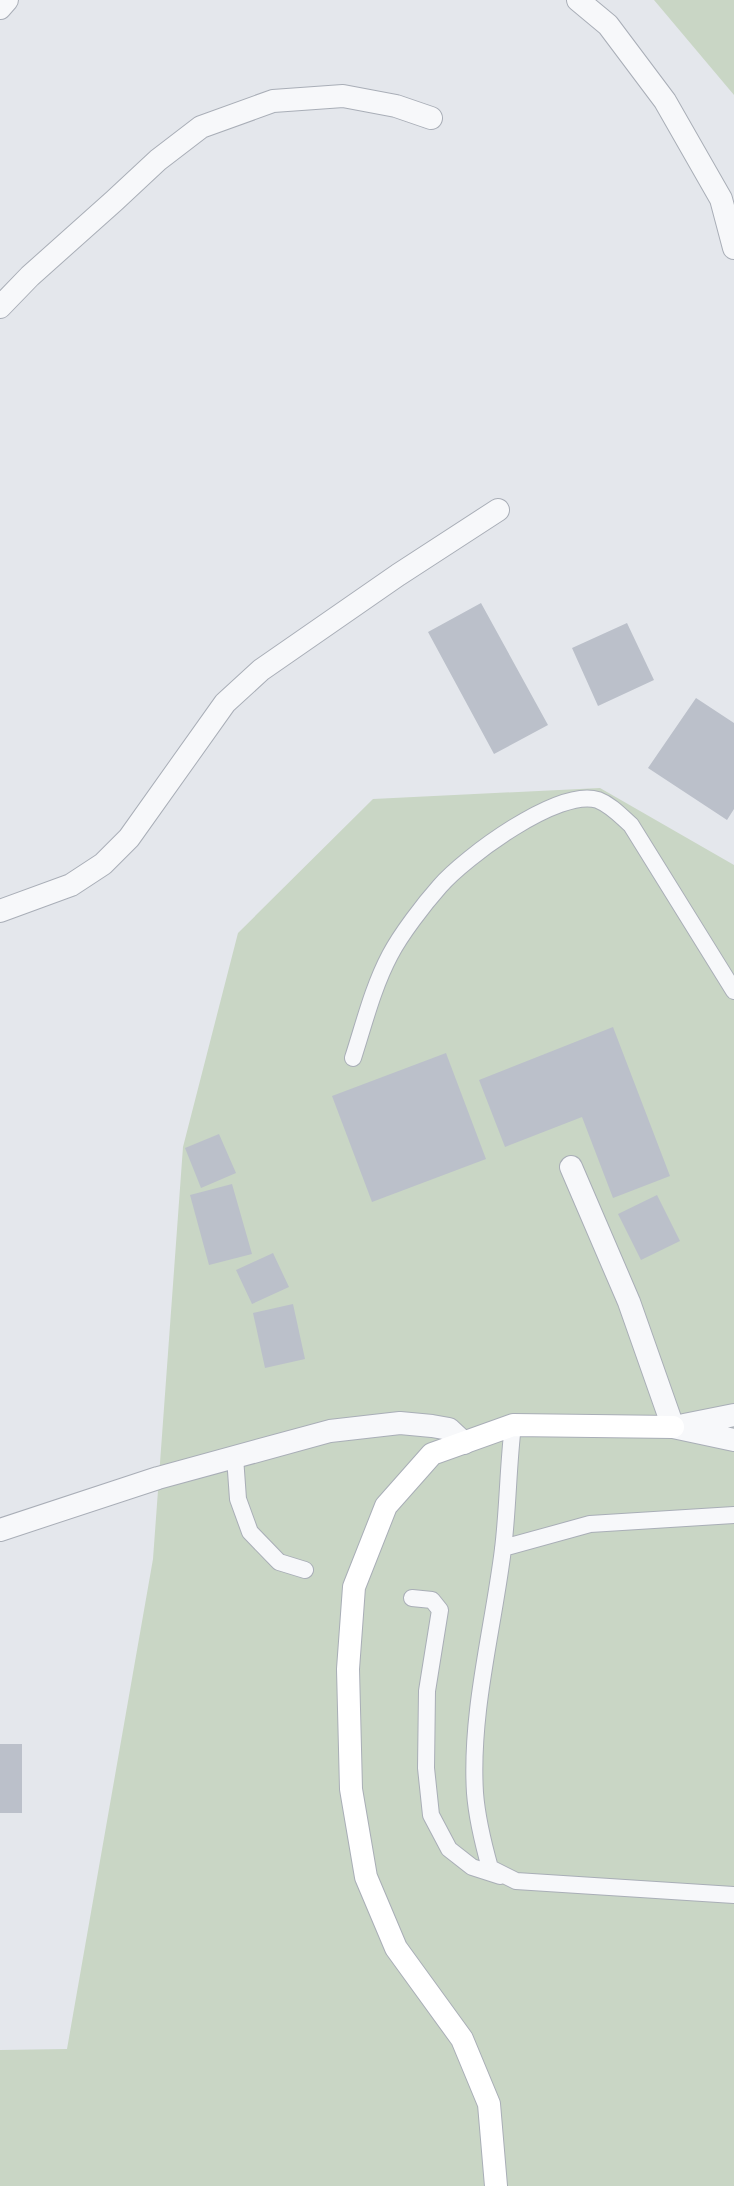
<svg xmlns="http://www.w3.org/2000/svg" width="734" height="2186" viewBox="0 0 734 2186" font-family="'Public Sans',sans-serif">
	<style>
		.green { fill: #c9d6c5 }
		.building { fill: #bbc0ca }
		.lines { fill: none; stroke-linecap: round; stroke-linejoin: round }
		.lane-casing { stroke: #a9aeb7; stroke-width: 18 }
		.street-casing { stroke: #a9aeb7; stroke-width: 24 }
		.secondary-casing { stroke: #a9aeb7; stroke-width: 24 }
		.lane { stroke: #f7f8fa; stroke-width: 16 }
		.street { stroke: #f7f8fa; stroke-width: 22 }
		.secondary { stroke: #fff; stroke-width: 22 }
	</style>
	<rect width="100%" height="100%" fill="#e4e7ec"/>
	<path class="green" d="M654 0H734V95Z
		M600 788 734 865V2186H0V2050L67 2049 153 1559 183 1147 238 933 373 799Z"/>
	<path class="building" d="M481 603 548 725 494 754 428 632Z
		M627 623 654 680 598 706 572 648Z
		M696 698 734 723V809L727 820 648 768Z
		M613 1027 670 1176 613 1198 582 1117 505 1147 479 1080Z
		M446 1053 486 1159 372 1202 332 1096Z
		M219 1134 236 1173 201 1188 185 1148Z
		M232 1184 252 1254 209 1265 190 1195Z
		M657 1195 680 1241 641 1260 618 1214Z
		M273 1253 289 1287 252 1304 236 1270Z
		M293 1304 305 1359 265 1368 253 1313Z
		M0 1744H22V1813H0Z"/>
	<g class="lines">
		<defs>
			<path id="lane" d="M353 1058C364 1024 373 987 390 955 401 934 424 904 440 886 464 858 559 787 598 800 611 805 621 816 631 825L734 991
				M513 1425C508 1466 508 1508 503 1549 493 1630 470 1712 475 1793 477 1819 483 1843 490 1868L516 1881 734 1895
				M235 1457 238 1499 250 1532 279 1562 305 1570
				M503 1548 590 1524 734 1515
				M412 1598 432 1600 440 1610 427 1691 426 1768 431 1815 449 1849 472 1867 500 1876"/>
			<path id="street" d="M578 0 608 25 665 101 721 199 734 248
				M0 8 7 0
				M0 307 30 276 114 201 158 160 201 127 273 101 343 96 396 106 431 118
				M0 911 71 885 103 864 129 838 225 703 261 670 398 575 498 510
				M571 1167 629 1302 673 1427
				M684 1425 734 1415
				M673 1427 734 1440
				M0 1530 158 1478 330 1431 400 1423 432 1426 449 1429 464 1443"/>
			<path id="secondary" d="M496 2186 489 2104 462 2039 396 1948 366 1877 351 1789 348 1669 354 1587 386 1506 432 1454 513 1425 673 1427"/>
		</defs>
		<use href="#lane" class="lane-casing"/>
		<use href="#street" class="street-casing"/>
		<use href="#secondary" class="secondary-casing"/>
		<use href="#lane" class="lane"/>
		<use href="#street" class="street"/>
		<use href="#secondary" class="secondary"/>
	</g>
</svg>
